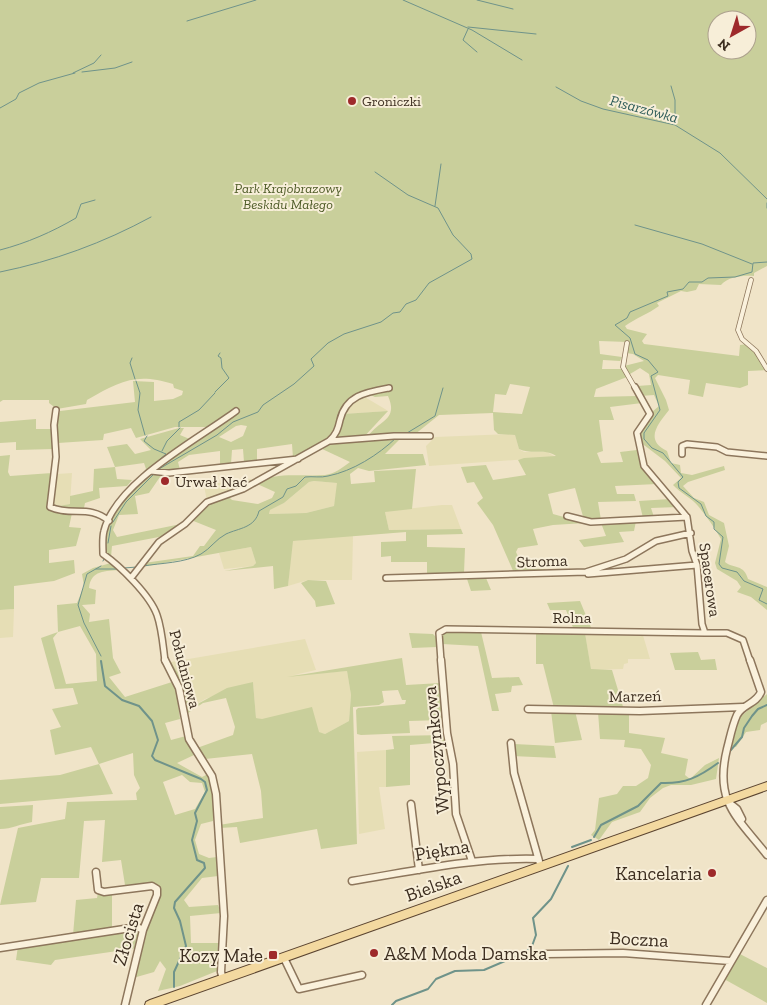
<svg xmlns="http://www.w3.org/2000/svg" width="767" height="1005" viewBox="0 0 767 1005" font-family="'Zilla Slab',serif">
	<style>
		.farmland { fill: #e6deb5 }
		.green { fill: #c9cf9b; fill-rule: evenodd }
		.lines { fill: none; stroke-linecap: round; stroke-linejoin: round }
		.stream-far1 { stroke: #6f938a; stroke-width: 1 }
		.stream { stroke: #6f938a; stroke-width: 2 }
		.street-far2-casing { stroke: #8d765c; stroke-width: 5.5 }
		.street-far1-casing { stroke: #8d765c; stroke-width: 8 }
		.street-casing { stroke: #8d765c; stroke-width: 9 }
		.primary-casing { stroke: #5b4430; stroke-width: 2 }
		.street-far2 { stroke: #faf1dc; stroke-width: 4 }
		.street-far1 { stroke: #faf1dc; stroke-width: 5 }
		.street { stroke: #faf1dc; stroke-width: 6 }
		.primary { fill: #f3d9a0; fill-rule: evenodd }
		.poi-dot { fill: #9e2a2b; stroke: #f7eed8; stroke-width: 2 }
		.labels { text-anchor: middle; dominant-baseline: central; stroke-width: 4; stroke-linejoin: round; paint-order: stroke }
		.far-poi-label { font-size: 14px; fill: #3d2e20; stroke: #f7eed8; text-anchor: start }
		.far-park-label { font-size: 14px; font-style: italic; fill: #4d5a26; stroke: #f7eed8 }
		.far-water-label { font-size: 15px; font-style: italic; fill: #2f5d5a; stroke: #f7eed8 }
		.poi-label { font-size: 16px; fill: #3d2e20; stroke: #f7eed8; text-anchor: start }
		.street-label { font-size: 16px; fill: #3d2e20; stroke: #f7eed8 }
		.near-street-label { font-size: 19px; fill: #3d2e20; stroke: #f7eed8 }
		.near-poi-label { font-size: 19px; fill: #3d2e20; stroke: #f7eed8; text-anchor: end }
	</style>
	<rect width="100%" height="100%" fill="#f0e4c8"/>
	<path class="farmland" d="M363 396 385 409 388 411 344 414 348 405Z
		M510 434 515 435 519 449 524 452H547L556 457 429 466 426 446 435 437Z
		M72 473 70 504 53 507 51 503 57 474Z
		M251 479 252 482 207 502 204 485Z
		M314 481 338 483 334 506 306 513 269 514 270 510 284 503 309 482Z
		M442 505H452L461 529 389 530 385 512 387 511Z
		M353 535 352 580H308L288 586 292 541Z
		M251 547 256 563 253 566 224 569 219 553Z
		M14 609 13 637 0 638V610Z
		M642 632 650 659H628V663L624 664 623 669 591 670 585 633Z
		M305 639 316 670 294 675 347 671 351 695 349 721 325 734 256 718 253 682 205 699 192 707 178 673 171 662Z
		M386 750V787H379L385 829 359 834 357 752Z"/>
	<path class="green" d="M0 0H767V266L754 273V276C744 275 727 277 721 285L699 284 696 290 687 292 681 291 657 303 659 306C648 314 636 318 625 326L627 329 647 334 642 341 644 344 739 356 740 345 748 344 767 370 748 371V385L740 388 706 383 703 397 688 394 690 380 658 375 655 378 666 400 669 410C658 424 644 440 667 451L671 463 680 465 681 473 692 475 724 466 725 470 688 482 683 486 694 498 704 502 709 515 724 523 729 546 725 562C734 569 744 564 748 579L767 587V610L751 597 737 592 741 587 737 581 717 569 715 563 721 539C714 527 707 517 698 506 692 498 680 493 673 485L681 478 665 461 640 442 639 434 650 418 652 412 659 406 654 395 640 396 637 386 651 385 649 374 640 368 630 374 624 366 644 361 633 354 626 353 628 342 599 341 600 354 622 357 620 361 603 360 602 369H623L627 377 596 389 594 397 636 396 642 403 610 407 614 420H599L603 451 597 453 601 463 623 462 620 452 637 450 641 461 657 484 615 486 617 494H634L636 501 598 502 601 520H584L575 488 548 494 553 514 585 523 553 525 533 529 538 545 518 548 516 552C522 566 530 569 545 569V572L514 573 493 525 477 503 483 498 474 482 467 483 461 467 486 465 493 480 526 475 518 460 524 458 556 456C546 448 531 455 519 449L515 435 498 434 494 430 493 413 439 415 414 435 367 438C378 420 399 421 388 396L375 397C370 394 366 393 360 394 336 397 343 427 329 440 321 448 303 453 293 458L292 444 257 449V461L244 462 243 449 232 450 231 464 220 466V451L189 455 178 462 180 470H154L211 427H175L136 438 131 428 104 434 103 440 58 443 56 426 60 411 135 402 133 381 154 382V401L173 399 182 395 183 391 174 388 173 384C135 372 119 382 87 400L86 404 57 409 49 403V400H3L0 402ZM717 20H747V50H717ZM510 384 530 387 522 414 493 412 495 394 506 395ZM241 425 247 426 243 436 231 442 219 437 236 426Z
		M388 411 362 439 334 438 343 414Z
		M36 419V429H52L54 449 16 450V442L0 443V422Z
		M179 428H184L180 435 192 440 133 485 146 469 144 463 115 467 117 479 132 480 127 486 99 488 100 498 85 503 84 508 68 511 53 507 70 504V496L93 491 94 469 115 467 107 447 127 444 135 454 151 450 140 439Z
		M394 437H402L385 454H423L426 465 369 471 358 468 350 474 351 484 375 482 374 471 416 469 412 509 385 512 389 530 461 529 463 534 427 535V547L465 548 464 573 427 576V562H391V556L381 557V542L406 541V532L293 541 288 586 274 589 273 566 224 571 253 566 256 563 251 547 142 567 144 563 193 556 200 546H204L216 530 191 520C203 508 213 502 228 496L232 500 258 504 272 498 275 492 255 483C277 471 301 477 325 475 335 474 343 467 350 462L320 448 331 442ZM314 481 337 483 334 506 306 513 269 514 270 510 284 503 309 482Z
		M10 455 8 472 10 476 52 473 47 505 57 513H72L69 527 81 528 76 546 49 550V563L74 560 75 573 54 581 14 586V609L0 610V456Z
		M151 472 162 474 149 493 135 496 138 514 119 515 113 530 117 537 181 524 164 536 112 546 111 557 105 554C101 519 129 494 151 472Z
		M670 499 678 507 651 508 654 517 643 518 639 501Z
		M636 521 634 531 619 532 624 542 584 547 579 540 606 536 601 523Z
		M111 563 121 570C105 571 91 570 89 588L96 590 95 604 82 605 90 614 89 622 109 619 113 658 121 673 109 677 125 697 172 682 176 688 180 719 165 723 171 740 186 736 194 755 177 763 202 777 208 774 213 794V821L201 824 195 840 199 854 209 858 217 857 218 876 202 878 184 900 189 907 218 905 221 913 190 916 191 943H218L217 971 180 986 158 991 166 969 160 961 154 972 133 978C142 949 148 921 160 893L142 884 125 885 121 860 102 862 105 820 84 821 79 878H41L36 902 0 905 18 828 65 819 67 802 137 800 136 793 140 788 134 775 133 753 99 764 113 794 0 804V780L60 775 99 764 91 747 55 755 50 730 61 727 52 709 78 704 73 688 55 689 41 638 58 632 57 605 77 603 84 586 82 574 93 568ZM80 626 96 654 97 681 66 684 53 638 58 632ZM182 775 190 782 202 783 205 792 195 809 175 815 163 782Z
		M470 578H486L491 590 471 591 467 579Z
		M308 580 326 581 335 604 316 607 315 601 301 583Z
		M580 601 592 630H574L566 610H550L547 603Z
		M447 631 481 632 492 678 519 677 523 685 512 686 511 692 495 694 499 711H492L478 646 442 644 441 635Z
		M536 632 585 633 591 669 612 670 624 710 554 708 543 664H536Z
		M409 633 433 634 437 638V647L412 648Z
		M698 652 701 660 715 659 717 670H675L670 653Z
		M402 658 406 685 441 683 442 720 409 721 410 733 361 735 357 734 356 710 358 708 405 704 406 700H402L398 690 382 691 384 702 379 705 353 707 357 844 321 849 317 829 240 843 237 827 219 828V825L263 818 261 791 252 754 205 759 197 748 233 735 235 727 226 698 203 703 185 715 169 666 171 662 178 673 192 707 227 688 253 682 256 718 262 719 312 707 319 732 325 734 349 721 351 695 347 671 287 677Z
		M767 694V722L761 725 760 730 746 732 736 747 730 746 738 719Z
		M551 711H575L582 740 555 743Z
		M598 712 629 713V733L665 738 661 753 688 759 685 775 690 779 705 765 719 758 716 779 691 785H671L663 788 650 798 640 812 612 822 599 840 591 835 595 830 599 798 617 794 623 786H636L648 778 651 765 641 749 624 747 625 740 600 739Z
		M445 735 446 742 410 745V785L386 787V750L394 749 392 736Z
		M514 744 554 746 556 758 512 756Z
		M33 805 32 822C20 824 12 829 0 829V807Z
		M98 893H112V928L73 935 76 900 97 898Z
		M134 930 139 933 138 948 55 960 51 965 16 960 18 946Z
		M738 953 767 968V1003L724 979Z"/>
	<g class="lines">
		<path class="stream-far1" d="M403 0 472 30 522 60
			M477 0 513 9
			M187 21 256 0
			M468 27 536 34
			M468 29 463 40 477 52
			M82 72 115 68 132 62
			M73 73 94 63 101 55
			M671 86 675 100V123
			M556 87 581 101 603 109 675 125 720 153 767 199
			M0 108 16 99 19 93 39 83 75 73
			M767 203V208
			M435 206 441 164
			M635 225 702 244 752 264
			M0 250C27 243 52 232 76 218L81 204 95 200
			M767 262 753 263 752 272 735 277 708 278 702 282H689L683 289 667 292 668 296 630 312 627 318 615 325 630 338 635 354 648 360 658 372 651 376 660 410 644 433V439L652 448 663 453 683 477 678 482 679 488 701 504 706 516 714 522V529L723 537 719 564 722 568 737 572 744 581 763 589 759 600 767 604
			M0 272C54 261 103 243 151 217
			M132 358 130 363 135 379
			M136 381 140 393 138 410 145 435
			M215 392 229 378 222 368 221 358 218 356 220 353
			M179 427V422L199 410 215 393
			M407 433 435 416 443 388
			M147 436 144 441 154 449 166 454 149 469
			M162 451 167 441 180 428
			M159 469 217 435 233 422 258 412 263 405 294 384 314 366 311 359 328 343 344 334 381 322 393 313 400 312 406 304 416 300 429 283 472 259 471 254 453 235 438 208 408 195 375 172
			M113 522 126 502 154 474
			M108 543 111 526
			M103 561 104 559
			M101 566 87 574 78 605 84 623 101 656
			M143 566C161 563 185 563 201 554 210 549 216 539 226 534 239 528 255 528 259 511L283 497 287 489 296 486 305 477C313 476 321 478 328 476 353 471 378 455 396 438
			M124 568 137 567
			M96 569H117"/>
		<path class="stream" d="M101 661 105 686 122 700 139 706 152 721 158 740 152 756 155 760 201 779 205 782 207 790 195 813 197 821 192 840 197 860 204 863 205 868 175 902 174 908 180 921 186 946 174 972V987
			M730 751 742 737 744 728 752 716 758 709 767 705
			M594 837 601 825 638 806 661 783C685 784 699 777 718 763
			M572 847 591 840
			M392 1005 396 1001 428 989 436 979 455 971 484 970 526 952 532 946 536 935 533 918 551 899 568 866"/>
		<defs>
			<path id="street-far2" d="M751 280 738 330 742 339 756 351 767 369
				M627 343 623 367 635 388"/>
			<path id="street-far1" d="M635 387 650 414 637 433 644 466 687 517 692 551 697 565 702 624 705 633H727L743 640 750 661
				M56 410 54 425 56 457 50 507C72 517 89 504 109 521
				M330 441 394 436H430
				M682 454V446L687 444 717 447 727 452 767 456
				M151 471 169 473 298 459
				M567 516 591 522 687 517
				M588 574 697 565
				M131 578 159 542 185 524 207 502 243 489 329 441C336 435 338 429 340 420 346 395 367 392 389 388
				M386 578 586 572 626 559 656 541 691 533
				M165 661C163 646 162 629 157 615 150 595 120 566 103 554 103 547 102 538 104 531 116 482 197 440 236 411
				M441 661 439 633 446 629 705 633"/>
			<path id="street" d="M165 660 179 688 189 739 212 776 216 794 224 916 221 972 223 979
				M441 660 447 733 453 764 456 814 472 861
				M750 660 761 692C756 704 743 704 737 715 732 726 730 738 727 749 714 802 737 817 767 855
				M528 709 640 711 743 707
				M511 743 514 773 539 861
				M727 801 737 809 742 819
				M411 804 419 870
				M96 872 98 890 104 892 152 886 157 889V895L143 930 125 1005
				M352 881C414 871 475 857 538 859
				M0 948 137 927 143 930
				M546 954 623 953 730 961
				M284 958 299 989 362 975
				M706 1005 767 900"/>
			<path id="primary" d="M767 782V790L163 1005H145L146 1002 150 1000Z"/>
		</defs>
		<use href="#street-far2" class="street-far2-casing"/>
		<use href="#street-far1" class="street-far1-casing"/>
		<use href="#street" class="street-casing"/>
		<use href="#primary" class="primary-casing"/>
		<use href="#street-far2" class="street-far2"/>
		<use href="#street-far1" class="street-far1"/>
		<use href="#street" class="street"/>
		<use href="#primary" class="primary"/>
	</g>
	<g class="poi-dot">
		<circle cx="352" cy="101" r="5"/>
		<circle cx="165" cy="481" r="5"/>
		<circle cx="712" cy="873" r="5"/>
		<circle cx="374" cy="953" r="5"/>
		<rect x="268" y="950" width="10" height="10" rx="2.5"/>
	</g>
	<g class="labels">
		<g class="far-poi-label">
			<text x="362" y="101">Groniczki</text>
		</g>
		<g class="far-park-label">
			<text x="288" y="188">Park Krajobrazowy<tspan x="288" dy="16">Beskidu Małego</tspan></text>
		</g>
		<g class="far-water-label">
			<text transform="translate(644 109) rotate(15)">Pisarzówka</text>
		</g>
		<g class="poi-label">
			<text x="175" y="481">Urwał Nać</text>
		</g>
		<g class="street-label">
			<text transform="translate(542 561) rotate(-2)">Stroma</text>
			<text transform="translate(710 580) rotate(82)">Spacerowa</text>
			<text x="572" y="617">Rolna</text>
			<text transform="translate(185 669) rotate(75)">Południowa</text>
			<text transform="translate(635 696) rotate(-1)">Marzeń</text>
		</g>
		<g class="near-street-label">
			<text transform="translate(436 750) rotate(-96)">Wypoczynkowa</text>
			<text transform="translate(442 850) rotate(-9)">Piękna</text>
			<text transform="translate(433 886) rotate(-20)">Bielska</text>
			<text transform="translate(128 934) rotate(-73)">Złocista</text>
			<text transform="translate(639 939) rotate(3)">Boczna</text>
		</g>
		<g class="near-poi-label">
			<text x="702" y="873">Kancelaria</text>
			<text x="384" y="953" text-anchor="start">A&amp;M Moda Damska</text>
			<text x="263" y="955">Kozy Małe</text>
		</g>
	</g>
	<g transform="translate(732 35) rotate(219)"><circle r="24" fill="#f7eed8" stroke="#ada18e"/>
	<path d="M0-4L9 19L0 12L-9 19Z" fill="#9e2a2b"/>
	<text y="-8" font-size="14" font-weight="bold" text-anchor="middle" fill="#3d2e20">N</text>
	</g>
</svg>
